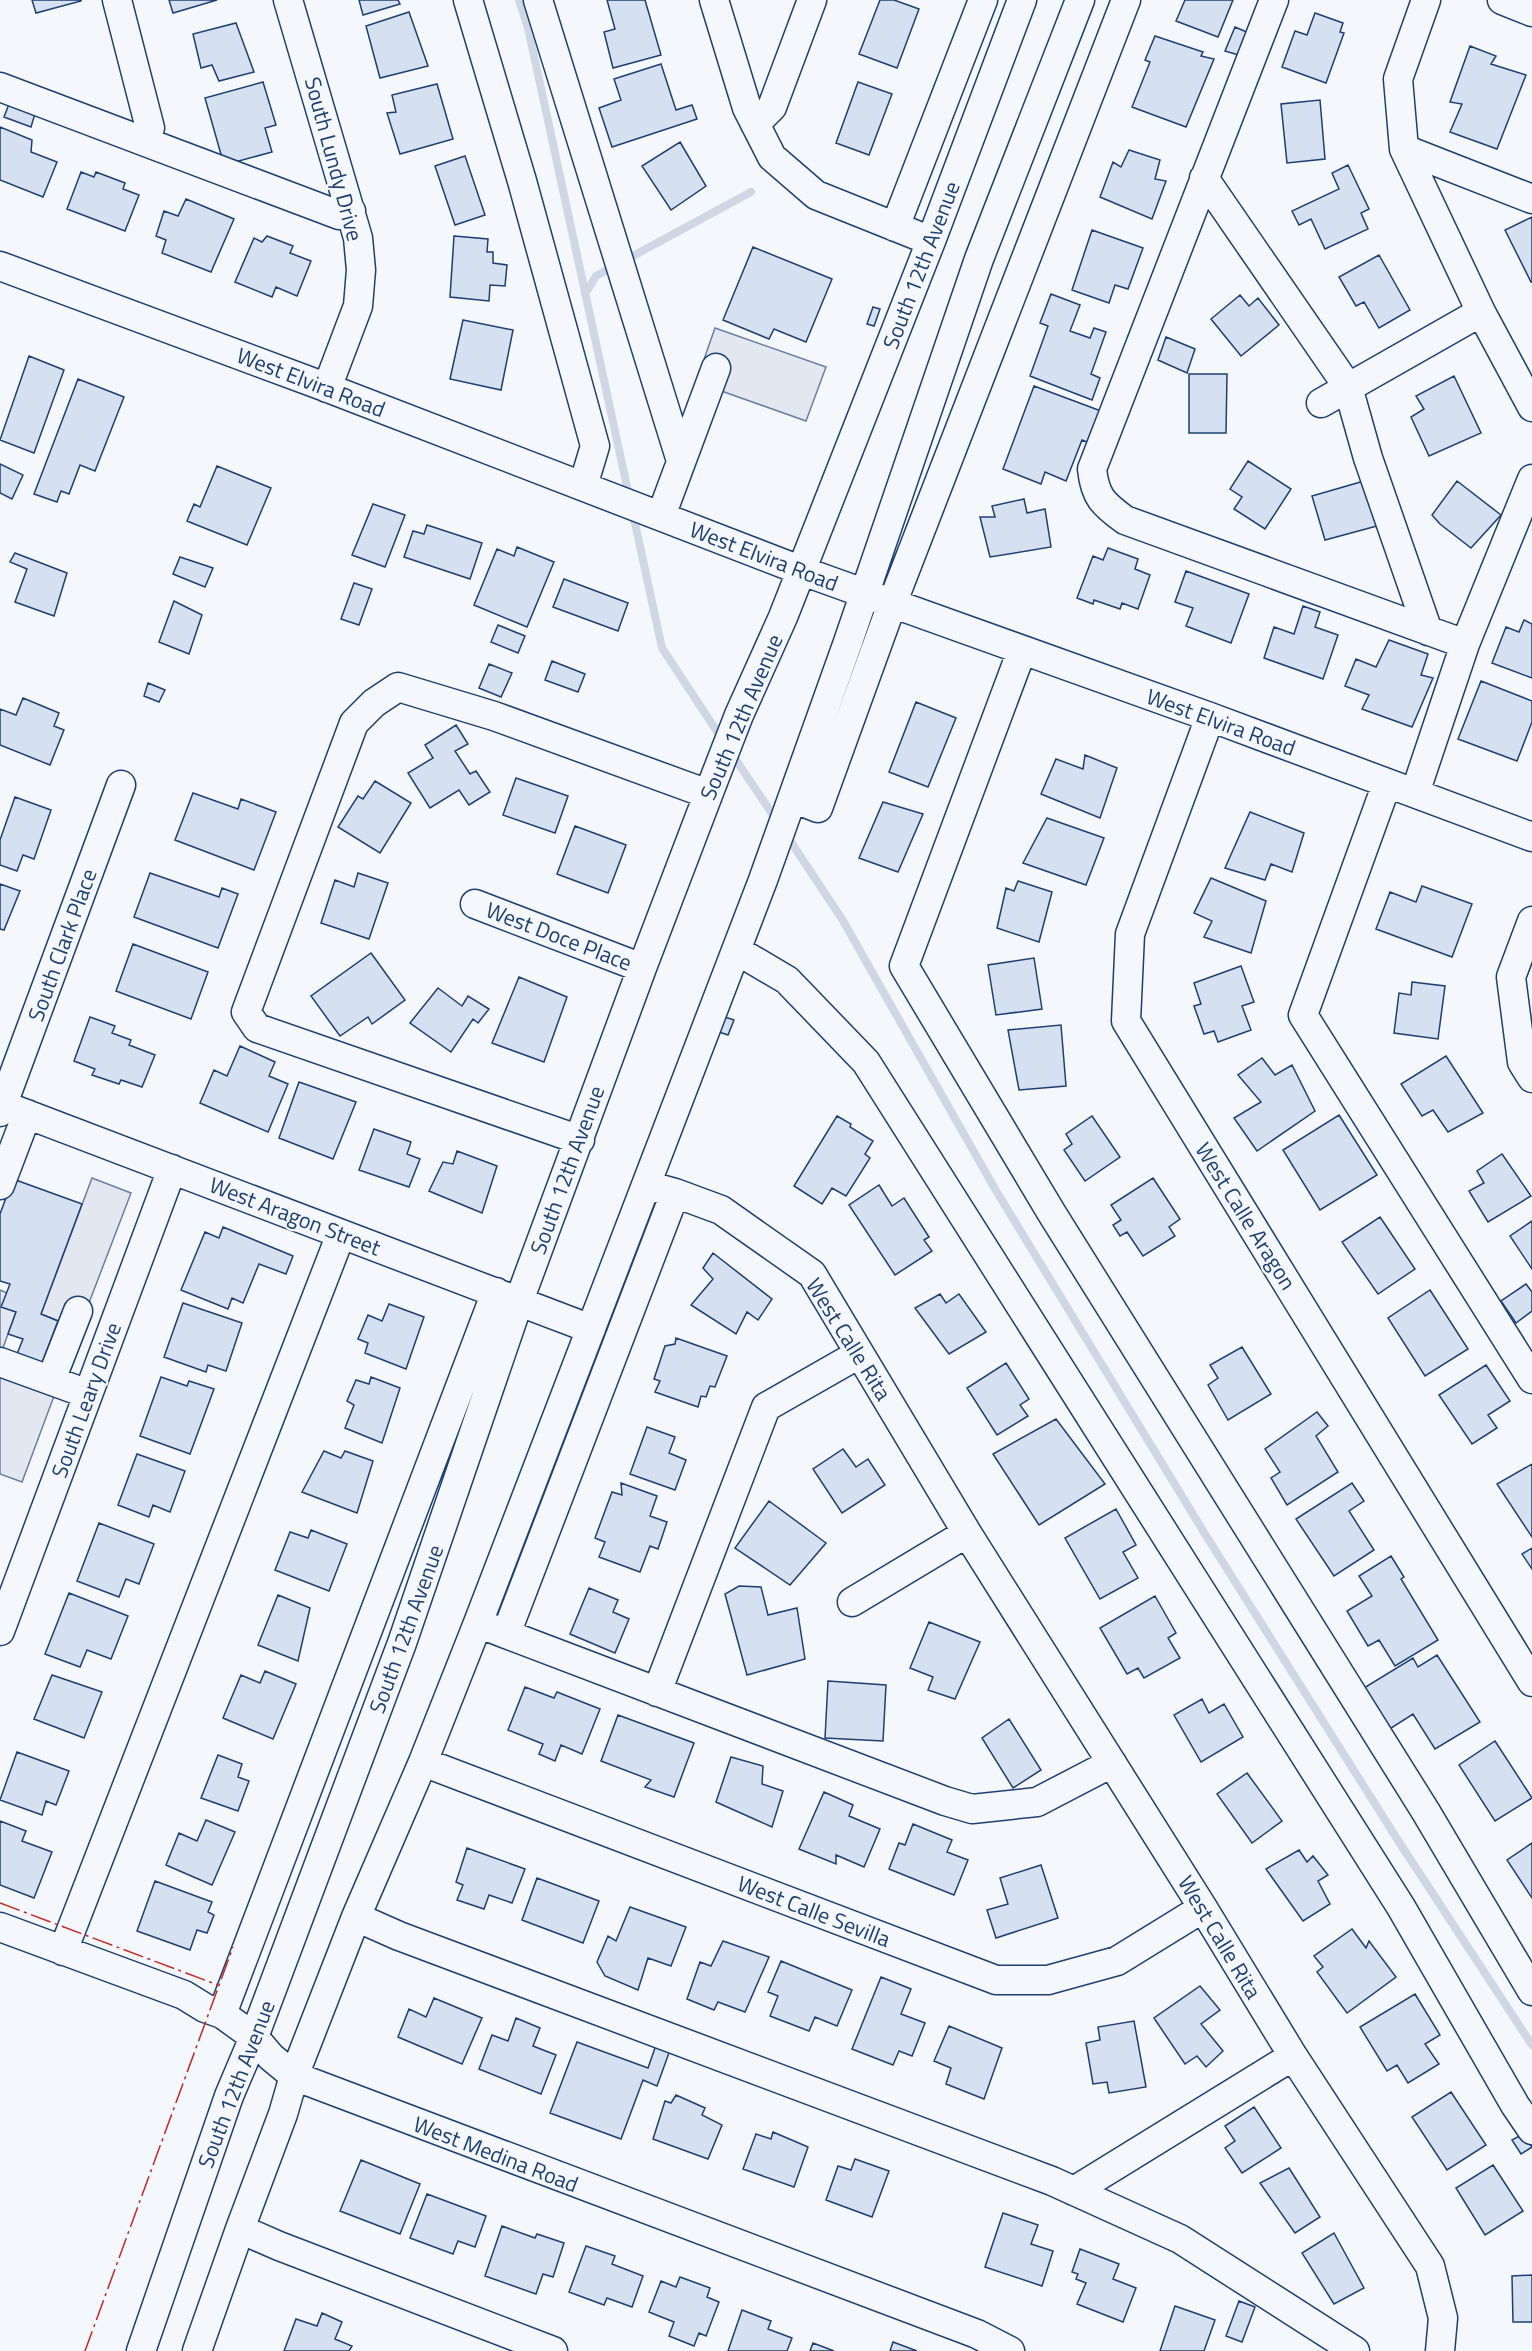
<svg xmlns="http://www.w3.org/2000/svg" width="1532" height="2351" viewBox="0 0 1532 2351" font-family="'Titillium Web',sans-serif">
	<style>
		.parking { fill: #e3e8f0; stroke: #687fa3; stroke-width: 1.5 }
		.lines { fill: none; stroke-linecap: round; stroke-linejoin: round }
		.stream { stroke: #cfd7e4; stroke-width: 8 }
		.building { fill: #d5e0f0; stroke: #1d3f73; stroke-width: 1.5 }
		.minor-casing { stroke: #1d3f73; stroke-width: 31 }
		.minor { stroke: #f4f7fb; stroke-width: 28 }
		.power { stroke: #c62828; stroke-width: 1.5; stroke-dasharray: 21 4.5 3 4.5; stroke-linecap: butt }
		.labels { text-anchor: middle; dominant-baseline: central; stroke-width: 4.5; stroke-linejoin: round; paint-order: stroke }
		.street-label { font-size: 22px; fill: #1d3f73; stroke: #f4f7fb }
	</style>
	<rect width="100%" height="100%" fill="#f4f7fb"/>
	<path class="parking" d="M715 328 826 367 806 421 696 382Z
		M92 1178 131 1193 79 1329 41 1314Z
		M0 1290 7 1293 16 1312 0 1356Z
		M0 1358 60 1380 22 1482 0 1474Z"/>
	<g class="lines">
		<path class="stream" d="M519 0 528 28 629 496
			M585 294 596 276 751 192
			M633 514 662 648 722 739
			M732 754 777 821
			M787 836 842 919 995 1189 1205 1534 1399 1842 1532 2045"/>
	</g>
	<path class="building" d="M32 0H81V1L36 13Z
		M169 0H217L173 13Z
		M359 0H398L400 4 363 15Z
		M607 0H645L661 55 613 68 604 32 615 29Z
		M880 0H894L919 9 897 68 859 54Z
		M1185 0H1233L1218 37 1176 21Z
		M409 12 428 66 380 78 366 26Z
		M1315 13 1343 23 1340 32 1344 33 1326 83 1282 67 1295 31 1307 35Z
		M236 23 254 72 219 81 212 65 201 68 193 34Z
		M1235 27 1249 33 1242 56 1225 51Z
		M1155 36 1203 52 1201 56 1214 59 1186 127 1132 107 1150 62 1145 60Z
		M1470 46 1496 56 1491 64 1526 75 1497 149 1450 132 1462 104 1450 102Z
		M661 64 676 110 692 105 697 119 612 147 599 108 621 100 614 79Z
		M263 82 276 125 265 128 272 152 224 165 205 98Z
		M858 82 892 94 869 155 836 143Z
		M437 84 453 139 400 154 387 113 396 112 392 95Z
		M12 96 37 107 31 127 4 117Z
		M1320 100 1325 159 1287 163 1281 104Z
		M0 127 32 140 31 152 57 162 43 197 0 180Z
		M680 142 706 186 671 210 642 166Z
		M1129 150 1160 160 1155 179 1166 181 1152 219 1100 197 1113 162 1121 167Z
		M465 156 485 215 455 225 435 166Z
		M1348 165 1369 209 1361 213 1368 229 1325 249 1311 219 1299 225 1292 211 1339 189 1332 173Z
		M81 172 94 177 96 172 125 183 123 189 139 195 125 231 67 209Z
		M186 199 234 219 211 272 162 253 166 240 156 236 164 211 178 216Z
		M1532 217V282H1531L1505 230Z
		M1092 230 1143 248 1128 289 1115 285 1109 303 1072 290Z
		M267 236 293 246 290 253 311 261 297 296 276 287 272 297 235 282 254 238 262 242Z
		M454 236 488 239 487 252H493V263L507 265 505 286 490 285 489 301 450 297Z
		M753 247 832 279 806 342 774 329 769 339 723 320Z
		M1379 255 1410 310 1379 328 1364 302 1356 306 1339 277Z
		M1051 294 1080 305 1070 331 1090 338 1094 328 1106 332 1091 374 1100 378 1092 400 1030 376 1048 326 1040 323Z
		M1240 295 1249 306 1258 298 1279 325 1241 356 1211 319Z
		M873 307 880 309 874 326 867 324Z
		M463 320 513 330 501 390 450 379Z
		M1166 337 1195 349 1187 373 1158 360Z
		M29 356 64 370 34 453 0 440Z
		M1189 374H1227L1226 433H1189Z
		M1454 376 1481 433 1429 456 1411 417 1424 409 1416 396Z
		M78 379 124 397 95 471 80 465 69 494 61 491 57 502 34 494Z
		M1034 386 1109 414 1097 446 1082 440 1066 481 1045 472 1041 484 1003 469Z
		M1248 461 1291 489 1265 529 1234 509 1242 497 1230 489Z
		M0 464 23 475 12 499 0 493Z
		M217 466 271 488 247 545 187 521 194 504 200 507Z
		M1364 481 1377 526 1325 540 1312 496Z
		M1457 481 1501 515 1471 548 1440 524 1432 515Z
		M1024 499 1027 513 1045 509 1051 547 990 557 980 517H995L992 506Z
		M373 504 405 515 385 567 352 555Z
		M427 525 482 543 470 579 404 557 413 531 424 534Z
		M517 547 554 562 527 627 474 605 497 549 514 556Z
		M1108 548 1138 559 1135 569 1150 575 1138 609 1122 603 1120 609 1094 600 1093 604 1077 598 1093 556 1103 560Z
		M15 553 67 573 54 616 15 602 27 569 10 562Z
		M180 557 213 568 205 587 173 574Z
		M1186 571 1249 594 1231 643 1186 626 1193 608 1175 602Z
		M564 579 628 603 618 631 553 607Z
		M354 583 372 589 359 625 341 619Z
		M174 601 202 615 189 654 159 642Z
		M1303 606 1320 612 1315 627 1338 635 1323 679 1264 658 1274 627 1294 634Z
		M1524 620 1532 624V678L1492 663 1506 627 1519 632Z
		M498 625 525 636 518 653 491 642Z
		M1389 640 1428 654 1421 675 1433 678 1412 727 1362 709 1369 695 1345 686 1356 659 1376 667Z
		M552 661 585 674 578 692 545 680Z
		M489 664 512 673 501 697 479 688Z
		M1481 681 1532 701V722L1517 761 1458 739Z
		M148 683 165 690 159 702 144 696Z
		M23 698 59 713 54 726 64 730 50 765 0 745V709L16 715Z
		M916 702 956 718 928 787 889 772Z
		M456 725 468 744 455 751 470 774 476 771 490 792 469 805 459 790 430 808 408 773 433 758 425 745Z
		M1085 755 1117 768 1100 818 1041 794 1056 759 1083 769Z
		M516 778 568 796 555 833 503 815Z
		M375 781 411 803 380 853 338 827 358 796 363 799Z
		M193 793 238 809 241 799 276 812 254 870 175 840Z
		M15 797 51 810 34 859 23 855 17 871 0 865V840Z
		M883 802 923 814 898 872 859 858Z
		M1250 812 1304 833 1292 872 1271 864 1265 880 1225 868Z
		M1047 818 1104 838 1086 885 1023 863Z
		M575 826 626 845 608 893 557 874Z
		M150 873 219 897 222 888 238 894 218 948 134 917Z
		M358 873 388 883 369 939 321 923 335 880 354 887Z
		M1211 878 1266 901 1251 953 1204 937 1212 921 1194 913Z
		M1018 881 1052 892 1039 942 997 928 1006 888 1014 891Z
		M0 884 20 891 4 930 0 929Z
		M1422 886 1472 904 1452 957 1376 929 1390 892 1416 902Z
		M133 944 208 972 191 1019 116 991Z
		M371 953 405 1000 372 1024 368 1017 340 1036 311 996Z
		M1034 958 1042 1009 996 1015 988 965Z
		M1241 966 1254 1002 1242 1006 1251 1030 1218 1042 1214 1031 1204 1034 1194 1006 1201 1004 1194 983Z
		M519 977 567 997 544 1062 492 1043Z
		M1412 982 1445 986 1438 1039 1394 1033 1399 993 1411 995Z
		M438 988 462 1006 468 996 489 1009 478 1023 473 1019 451 1052 410 1023Z
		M90 1017 115 1026 112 1033 131 1040 129 1045 155 1055 142 1087 121 1080 119 1084 92 1075 95 1069 74 1061Z
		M725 1017 734 1020 728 1035 719 1032Z
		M1061 1025 1066 1086 1019 1090 1008 1030Z
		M240 1046 275 1062 269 1076 288 1084 268 1132 200 1103 214 1070 227 1076Z
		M1446 1056 1483 1113 1448 1132 1433 1110 1422 1116 1401 1084Z
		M1262 1058 1275 1075 1292 1065 1315 1111 1257 1151 1234 1118 1261 1102 1238 1075Z
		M299 1082 356 1102 333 1159 279 1138Z
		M1339 1115 1377 1175 1320 1210 1283 1150Z
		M837 1116 851 1124 850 1127 873 1141 865 1154 870 1158 846 1196 832 1188 822 1204 794 1186Z
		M1092 1116 1120 1157 1085 1181 1064 1150 1072 1144 1066 1134Z
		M374 1129 411 1142 407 1154 420 1159 409 1187 359 1170Z
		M457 1151 497 1166 482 1213 429 1191 443 1162 453 1164Z
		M1502 1154 1531 1196 1488 1222 1469 1191 1484 1183 1477 1171Z
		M1153 1178 1180 1219 1169 1227 1175 1236 1143 1256 1127 1232 1120 1236 1113 1225 1121 1220 1111 1205Z
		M13 1179 82 1204 41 1314 58 1321 42 1363 17 1354 23 1339 8 1334 16 1312 1 1307 10 1284 0 1281V1214Z
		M879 1185 892 1206 904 1198 929 1237 924 1240 932 1251 895 1275 849 1205Z
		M1380 1217 1415 1269 1378 1294 1342 1242Z
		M1532 1221V1269L1510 1236Z
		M223 1227 293 1256 286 1274 259 1264 243 1303 232 1298 228 1309 181 1290 205 1232 219 1238Z
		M713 1253 772 1299 758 1320 747 1312 736 1334 691 1305 713 1279 703 1268Z
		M1526 1284 1532 1292V1311L1516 1323 1501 1301Z
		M1430 1290 1468 1349 1425 1376 1388 1318Z
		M940 1294 946 1303 959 1294 986 1332 949 1354 915 1308Z
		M183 1303 242 1323 226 1371 208 1365 206 1372 164 1357Z
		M389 1304 424 1317 406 1369 365 1353 368 1343 358 1339 368 1315 382 1321Z
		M676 1338 727 1356 715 1387 710 1386 706 1397 701 1396 698 1407 655 1392 660 1381 654 1379 665 1346 675 1344Z
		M1242 1347 1271 1394 1228 1420 1208 1385 1218 1378 1210 1365Z
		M1006 1363 1029 1399 1020 1405 1028 1416 997 1435 967 1388Z
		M1486 1365 1510 1401 1488 1415 1497 1428 1472 1444 1439 1395Z
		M161 1377 187 1386 189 1381 214 1389 190 1454 140 1436Z
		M371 1377 400 1388 382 1443 345 1428 354 1405 347 1401 356 1380 369 1384Z
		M1317 1412 1328 1426 1316 1436 1338 1472 1287 1505 1271 1478 1280 1472 1265 1449Z
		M1056 1419 1105 1484 1039 1525 993 1454Z
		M647 1427 675 1437 669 1453 686 1460 675 1490 630 1474Z
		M843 1449 856 1467 868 1459 885 1485 842 1513 813 1469Z
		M324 1451 341 1458 345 1451 373 1461 357 1513 302 1492Z
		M137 1454 185 1471 170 1512 153 1505 149 1517 118 1505Z
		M1532 1464V1537L1497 1484Z
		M621 1483 657 1496 650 1516 667 1522 658 1549 650 1546 640 1572 599 1557 605 1542 595 1538 612 1492 622 1495Z
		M1352 1483 1364 1501 1349 1511 1374 1550 1334 1576 1296 1519Z
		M769 1501 826 1543 790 1585 735 1548Z
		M1116 1509 1136 1545 1123 1552 1138 1578 1100 1599 1065 1538Z
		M99 1523 154 1544 139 1584 126 1579 119 1597 77 1581Z
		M311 1530 347 1544 329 1591 275 1570 290 1532 308 1538Z
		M1532 1548V1569L1522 1554Z
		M1391 1556 1404 1577 1401 1579 1438 1640 1395 1666 1379 1640 1368 1646 1347 1611 1372 1596 1359 1576Z
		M739 1586 761 1587 768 1615 797 1608 805 1659 747 1675 725 1594Z
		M589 1588 618 1600 613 1612 629 1619 615 1653 570 1634Z
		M69 1593 128 1616 111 1659 87 1650 80 1667 45 1654Z
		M278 1595 310 1608 298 1661 258 1645Z
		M1155 1596 1176 1633 1168 1638 1180 1658 1144 1678 1138 1668 1127 1674 1100 1628Z
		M929 1622 980 1642 955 1699 928 1690 933 1677 910 1668Z
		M1437 1655 1480 1722 1435 1749 1413 1714 1385 1732 1359 1691 1413 1658 1418 1667Z
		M265 1671 296 1684 273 1739 223 1718 241 1675 260 1683Z
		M52 1675 102 1692 84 1738 34 1719Z
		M828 1681 886 1685 883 1741 825 1738Z
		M525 1687 554 1698 557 1692 600 1709 582 1754 561 1745 555 1761 539 1754 543 1744 508 1730Z
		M1202 1699 1209 1713 1224 1704 1243 1737 1201 1762 1174 1715Z
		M618 1715 694 1743 674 1797 645 1787 651 1780 601 1761Z
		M1009 1719 1041 1770 1013 1788 982 1738Z
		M1495 1741 1532 1798 1495 1821 1459 1765Z
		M17 1752 69 1771 56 1805 46 1801 42 1815 0 1800Z
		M218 1755 242 1764 238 1777 249 1781 238 1811 201 1798Z
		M731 1757 763 1766 762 1784 783 1791 772 1827 716 1802Z
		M1247 1773 1282 1821 1252 1843 1217 1794Z
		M824 1792 853 1805 849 1816 880 1829 864 1867 836 1855V1864L799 1849Z
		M206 1820 235 1832 212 1885 166 1865 179 1833 197 1841Z
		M0 1821 26 1831 22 1841 52 1852 34 1898 0 1885Z
		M913 1824 952 1840 947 1852 968 1860 954 1895 889 1869 899 1843 905 1845Z
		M1532 1843V1898L1507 1860Z
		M467 1848 525 1869 512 1903 489 1895 484 1909 457 1900 463 1885 456 1882Z
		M1299 1850 1307 1862 1313 1856 1328 1875 1318 1881 1330 1904 1303 1921 1266 1869Z
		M1041 1865 1058 1918 996 1938 987 1910 1008 1904 1000 1878Z
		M537 1878 599 1901 583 1943 522 1920Z
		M155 1881 212 1902 208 1912 214 1915 207 1933 197 1930 190 1950 137 1931Z
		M630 1907 686 1927 671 1966 648 1958 638 1990 605 1976 597 1962 608 1936 616 1941Z
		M1352 1929 1366 1948 1369 1941 1396 1977 1347 2013 1317 1972 1323 1967 1314 1956Z
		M723 1941 769 1957 745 2012 718 2002 714 2010 687 1999 700 1962 711 1966Z
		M781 1961 852 1990 837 2026 815 2017 809 2031 770 2016 778 1996 768 1992Z
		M881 1977 911 1989 901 2014 925 2023 912 2056 899 2051 893 2065 852 2049Z
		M1200 1986 1220 2010 1201 2024 1223 2051 1206 2067 1197 2056 1185 2064 1154 2018Z
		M1415 1994 1440 2035 1425 2044 1439 2064 1408 2083 1397 2065 1387 2071 1360 2027Z
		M434 1998 482 2018 462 2064 398 2037 409 2009 426 2017Z
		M516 2018 540 2028 533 2046 556 2055 541 2094 479 2069 492 2035 508 2041Z
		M1134 2021 1146 2087 1109 2093 1107 2082 1093 2084 1086 2043 1100 2040 1098 2027Z
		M949 2026 1002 2048 984 2099 946 2084 951 2068 934 2061Z
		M577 2042 648 2068 656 2045 670 2050 657 2086 643 2080 621 2139 550 2113Z
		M1451 2092 1486 2145 1447 2170 1412 2117Z
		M676 2095 705 2108 702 2115 722 2125 708 2159 653 2139 665 2101 671 2103Z
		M1254 2107 1281 2148 1242 2173 1225 2148 1235 2141 1225 2126Z
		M773 2132 808 2147 794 2187 743 2169 756 2134 771 2139Z
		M1523 2134 1532 2147 1521 2154 1512 2140Z
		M855 2159 889 2171 872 2217 826 2200 838 2166 851 2170Z
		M361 2160 420 2184 400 2234 340 2211Z
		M1493 2165 1523 2211 1485 2235 1456 2188Z
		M1289 2168 1320 2217 1295 2233 1260 2183Z
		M427 2194 486 2216 475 2247 458 2241 453 2254 410 2238Z
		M1003 2213 1038 2225 1031 2244 1053 2251 1042 2286 985 2267Z
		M502 2226 535 2238 537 2234 564 2243 553 2277 543 2274 536 2294 485 2276Z
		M1334 2233 1364 2288 1334 2304 1302 2253Z
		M586 2246 615 2256 612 2264 643 2276 632 2307 607 2298 604 2305 569 2292Z
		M1080 2249 1119 2264 1113 2279 1136 2288 1123 2322 1077 2304 1086 2283 1076 2279 1078 2274 1072 2272Z
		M1532 2275V2322H1513L1512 2276Z
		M680 2277 710 2288 707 2297 719 2302 706 2336 699 2333 694 2346 669 2336 674 2322 649 2312 661 2281 676 2287Z
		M1239 2301 1255 2307 1242 2342 1226 2336Z
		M1175 2306 1215 2320 1204 2351H1160Z
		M742 2310 771 2321 768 2329 792 2338 787 2351H728Z
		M322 2313 342 2322 335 2339 352 2346 349 2351H284L296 2319 317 2326Z
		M893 2342 917 2351H890Z
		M813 2343 834 2351H810Z"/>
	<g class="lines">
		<defs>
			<path id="minor" d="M117 0 150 128 142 140
				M288 0 358 238 361 270 358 306 327 388
				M468 0 522 181 595 446 583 486
				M538 0 681 461
				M714 0 747 108 772 157 816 195 931 241
				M1274 0 1092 469C1095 497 1103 504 1125 520L1465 644 1532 479
				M1426 0 1398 79 1404 149 1481 312 1532 407
				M1502 0 1532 12
				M0 87 339 215 351 211
				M755 124 772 107 812 0
				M1404 149 1532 199
				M1204 178 1348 387 1368 458 1428 631
				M895 227 983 0
				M0 266 320 385 805 572 1210 717 1532 837
				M1321 403 1481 312
				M661 516 716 368
				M1022 650 904 966 1051 1212 1426 1812 1532 1991
				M1210 717 1130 934 1126 1021 1532 1682
				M1387 783 1303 1015 1532 1379
				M1415 793 1465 644
				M793 798 818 808 892 604 1126 0
				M475 904 642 968
				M1532 921 1511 977 1522 1062 1532 1078
				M736 950 787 980 866 1062 1401 1907 1515 2105 1532 2130
				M0 1104 591 1329
				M0 1112 121 785
				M580 1140 257 1028 246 1012 354 723 374 703 398 687 494 716 708 794
				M0 1185 27 1114
				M646 1185 675 1193 721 1210 812 1274 967 1533 1203 1908 1293 2056 1430 2266 1443 2318 1440 2351
				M0 1362 88 1394
				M51 1380 78 1311
				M852 1602 967 1533
				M488 1627 506 1634 675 1193
				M0 1631 172 1169
				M506 1634 945 1801 972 1809 1037 1802 1112 1763
				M657 1692 766 1407 859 1354
				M423 1762 996 1980H1048L1117 1961 1203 1908
				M356 1917 399 1936 1052 2181 1180 2239 1355 2351
				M0 1927 184 1995 205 2008 222 2014 254 2037 271 2057 294 2076 977 2334 1010 2351
				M63 1951 341 1234
				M222 2014 496 1292
				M1074 2191 1293 2056
				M240 2229 279 2246 553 2351
				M141 2351 229 2096 254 2037 402 1643 519 1301 642 968 713 782 739 715 783 617 931 241 1022 0
				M197 2351 240 2229 283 2114 294 2076 356 1917 423 1762 478 1623 763 880 848 642 979 259 1080 0"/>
		</defs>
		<use href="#minor" class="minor-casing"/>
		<use href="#minor" class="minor"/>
		<path class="power" d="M0 1903 218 1985
			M85 2351 233 1947"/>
	</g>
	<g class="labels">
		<g class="street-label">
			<text transform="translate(334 159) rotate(75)">South Lundy Drive</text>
			<text transform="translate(921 265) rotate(-69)">South 12th Avenue</text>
			<text transform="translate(311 382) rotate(21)">West Elvira Road</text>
			<text transform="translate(764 556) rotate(21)">West Elvira Road</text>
			<text transform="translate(741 717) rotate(-67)">South 12th Avenue</text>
			<text transform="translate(1221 722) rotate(20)">West Elvira Road</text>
			<text transform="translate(559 936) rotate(21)">West Doce Place</text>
			<text transform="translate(62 945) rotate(-70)">South Clark Place</text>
			<text transform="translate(567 1170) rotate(-70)">South 12th Avenue</text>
			<text transform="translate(295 1216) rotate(21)">West Aragon Street</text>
			<text transform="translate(1246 1216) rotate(58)">West Calle Aragon</text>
			<text transform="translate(849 1339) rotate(58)">West Calle Rita</text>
			<text transform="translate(86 1400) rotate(-70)">South Leary Drive</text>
			<text transform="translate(406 1629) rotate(-70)">South 12th Avenue</text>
			<text transform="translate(814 1911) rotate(21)">West Calle Sevilla</text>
			<text transform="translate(1220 1937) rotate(59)">West Calle Rita</text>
			<text transform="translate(236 2084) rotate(-69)">South 12th Avenue</text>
			<text transform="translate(496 2154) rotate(21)">West Medina Road</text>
		</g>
	</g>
</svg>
